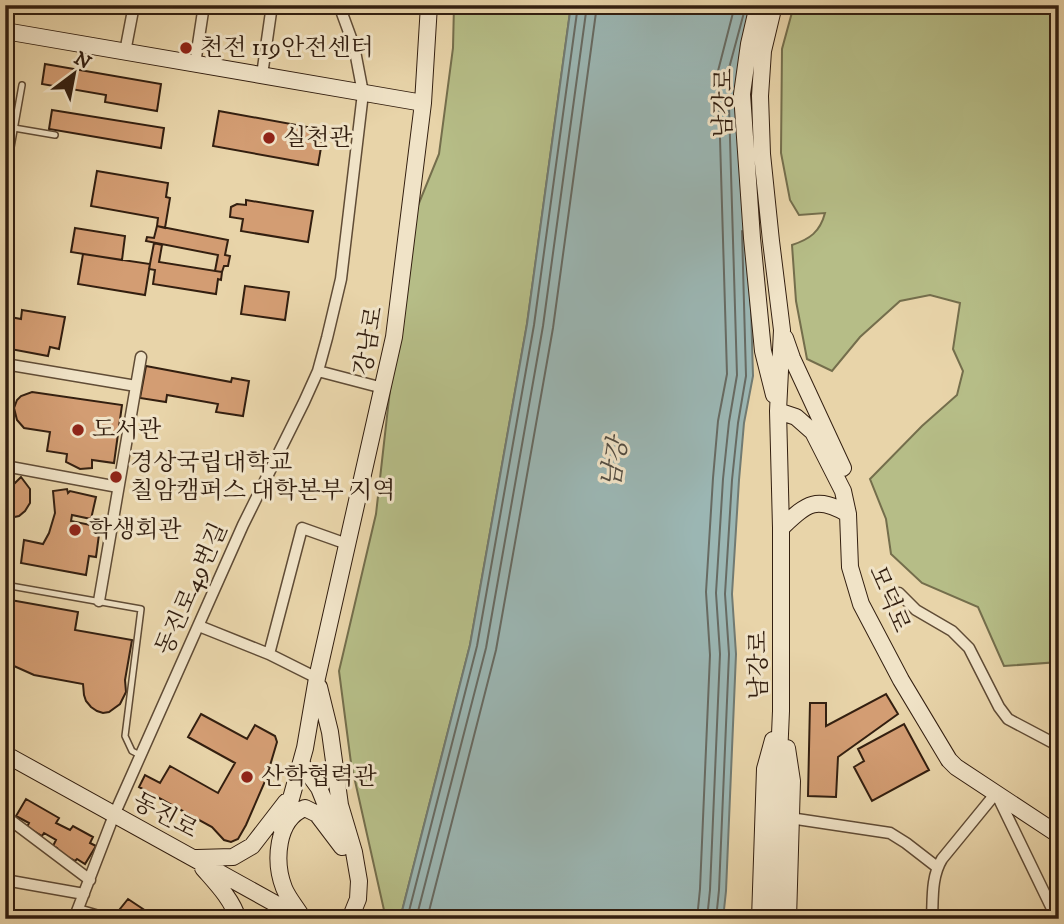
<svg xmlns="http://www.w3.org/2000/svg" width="1064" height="924" viewBox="0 0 1064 924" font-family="'IM FELL DW Pica','Noto Serif KR',serif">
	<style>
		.green { fill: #b6bd87; stroke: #746e4c; stroke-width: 2 }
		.water { fill: #9bb6b3; stroke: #717a72; stroke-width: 2 }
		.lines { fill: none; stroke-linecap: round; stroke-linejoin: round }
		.shore { stroke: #676a62; stroke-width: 2 }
		.building { fill: #d39d73; stroke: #331f10; stroke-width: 2 }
		.lane-casing { stroke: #604c36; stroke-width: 8 }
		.street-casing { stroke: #604c36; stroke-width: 13 }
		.secondary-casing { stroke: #331f10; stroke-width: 18 }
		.lane { stroke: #f0e3c7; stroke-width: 5 }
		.street { stroke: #f0e3c7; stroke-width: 10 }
		.secondary { stroke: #f0e3c7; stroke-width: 16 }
		.poi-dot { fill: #8f2418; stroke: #f0e3c7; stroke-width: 2.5 }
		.labels { text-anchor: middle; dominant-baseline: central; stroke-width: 6; stroke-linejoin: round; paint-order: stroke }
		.poi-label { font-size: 24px; fill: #331f10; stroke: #f0e3c7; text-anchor: start }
		.street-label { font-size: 24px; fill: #331f10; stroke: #f0e3c7 }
		.water-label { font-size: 26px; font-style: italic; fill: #524c41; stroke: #f0e3c7 }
	</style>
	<rect width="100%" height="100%" fill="#e8d4a9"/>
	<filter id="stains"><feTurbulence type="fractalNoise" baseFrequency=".00286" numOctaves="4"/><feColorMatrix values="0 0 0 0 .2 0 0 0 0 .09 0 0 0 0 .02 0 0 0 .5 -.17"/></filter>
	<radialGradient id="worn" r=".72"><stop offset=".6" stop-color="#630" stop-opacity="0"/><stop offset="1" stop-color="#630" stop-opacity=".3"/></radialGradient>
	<path class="green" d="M454 5H571L527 324 470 645 400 919H386L351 763 339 671 376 514 408 230 439 154 453 48Z
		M794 5H1059V662L1004 666 978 607 922 583 891 554 886 519 870 479 922 426 957 395 963 371 953 349 960 303 930 295 900 301 860 337 832 371 807 359 796 301 792 245C810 239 820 232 825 213L799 215 790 200 781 153 782 49Z"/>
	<path class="water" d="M571 5H762L744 72 753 376 744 423 739 480 732 594 736 654 726 891 723 919H400L470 645 527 324Z"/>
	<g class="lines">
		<path class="shore" d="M407 919 477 646 534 325 578 5
			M416 919 486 648 543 326 587 5
			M427 919 496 650 553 328 597 5
			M697 919 700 889 710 655 706 592 713 478 718 421 727 374 718 71 735 5
			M707 919 710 890 720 654 716 593 723 479 729 422 737 375 728 72 746 5
			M716 919 719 890 729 654 725 594 732 480 738 423 746 376 742 231"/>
	</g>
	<path class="building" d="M45 64 161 84 157 111 105 102 106 95 42 84Z
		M52 110 164 128 161 148 49 129Z
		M219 111 324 130 318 165 213 146Z
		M97 171 168 183 166 197 170 198 165 228 157 226 158 218 91 206Z
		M246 200 313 211 308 242 241 231 243 219 230 217 231 207 237 204 246 205Z
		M157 226 228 240 225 255 230 256 228 266H224L222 272 215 271 218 255 146 241 147 237 154 238Z
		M75 228 125 236 122 260 71 252Z
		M154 243 162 245 159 262 222 272 221 280 218 279 216 294 153 284 155 270 149 269Z
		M83 254 150 264 145 295 78 284Z
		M245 286 289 292 285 320 241 314Z
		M22 310 65 317 59 349 50 347 48 356 5 348V316L21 319Z
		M146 366 231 382 232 378 249 381 243 416 216 412 218 404 167 395 166 402 140 398Z
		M32 392 122 405 114 463 92 460V468L80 469 66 462 67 454 47 451 50 432 24 428 17 420 14 408 17 400 21 396Z
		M21 477 30 489V503L25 511 19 516 5 519V479L15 483Z
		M67 489 68 493 70 491 96 497 91 519 72 515 71 521 100 527 96 557 89 556 86 575 21 563 24 540 43 544 49 533 55 513 53 491Z
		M5 599 78 612 75 630 132 640 125 680 126 692 120 704 109 712 103 713 97 711 91 707 86 701 84 695 83 684 34 675 5 662Z
		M886 694 898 714 838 757 836 797 808 796 810 703H826V726Z
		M201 714 247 739 255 725 275 736 277 742 266 779 246 825 238 839 231 842 224 840 212 827 139 787 145 775 160 783 170 766 218 793 235 763 188 737Z
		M904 724 929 770 872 801 854 767 864 761 858 749Z
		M26 799 59 818 56 823 70 830 73 826 93 837 90 843 96 846 85 864 77 859 75 861 56 851 57 848 53 846 56 840 44 833 42 836 27 827 29 823 16 816Z
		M128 899 149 913 145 919H125L116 914Z"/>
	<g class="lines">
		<defs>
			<path id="lane" d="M14 128 55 135
				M5 181 22 85
				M5 585 141 609 125 736 132 751 138 754"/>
			<path id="street" d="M125 52 134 5
				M195 64 204 5
				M262 75 272 5
				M5 364 136 386
				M318 371 383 388
				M5 466 118 487
				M899 593 916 610 952 631 969 648 999 707 1008 719 1059 746
				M99 601 141 357
				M199 626 269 654 317 678
				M269 654 302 528 347 544
				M5 816 90 880
				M790 818 890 833 906 843 937 867
				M5 880 84 894
				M78 910 109 919
				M74 919 114 815 243 525 304 402 318 371 327 338 341 279 363 93 354 46 339 5
				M932 919C933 899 931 877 942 859L996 793 1057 919"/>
			<path id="secondary" d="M758 5 749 44 742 94 752 238 763 351 774 395
				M5 31 423 103
				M785 338 792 358 843 468
				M778 411 796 417 813 432 843 491 848 514 850 567 861 604 901 680 949 760 956 767 1059 835
				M781 528C807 504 815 495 848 514
				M319 687 330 732 340 805 354 852 359 881 358 899 350 919
				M787 748 792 781 788 919
				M5 754 303 919
				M301 763 319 788 336 830
				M282 831 305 748 317 678 394 337 423 103 429 5
				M197 858 233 857 252 846 286 802
				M203 868C216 883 232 899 238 919
				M302 917C296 907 288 898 284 888 274 862 276 819 305 808L317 814 342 847
				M264 919 274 916 296 918
				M760 919 765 769 773 740
				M772 919 781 711V528L778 411 782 330 771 241 762 154 760 96 763 51 774 5"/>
		</defs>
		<use href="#lane" class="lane-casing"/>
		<use href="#street" class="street-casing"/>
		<use href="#secondary" class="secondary-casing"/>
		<use href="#lane" class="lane"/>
		<use href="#street" class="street"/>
		<use href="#secondary" class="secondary"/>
	</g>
	<g class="poi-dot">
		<circle cx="186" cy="48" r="7"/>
		<circle cx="269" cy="138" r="7"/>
		<circle cx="78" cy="430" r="7"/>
		<circle cx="116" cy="477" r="7"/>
		<circle cx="75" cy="530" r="7"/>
		<circle cx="247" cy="777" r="7"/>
	</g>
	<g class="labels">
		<g class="poi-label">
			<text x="200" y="48">천전 119안전센터</text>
			<text x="283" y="138">실천관</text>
			<text x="92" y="430">도서관</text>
			<text x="130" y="463">경상국립대학교<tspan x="130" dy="28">칠암캠퍼스 대학본부 지역</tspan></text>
			<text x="89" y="530">학생회관</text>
			<text x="261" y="777">산학협력관</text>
		</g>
		<g class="street-label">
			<text transform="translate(724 103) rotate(-89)">남강로</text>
			<text transform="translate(369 341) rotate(-80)">강남로</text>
			<text transform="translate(192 589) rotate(-66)">동진로49번길</text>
			<text transform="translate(889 599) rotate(67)">모덕로</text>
			<text transform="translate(759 665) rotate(-90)">남강로</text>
			<text transform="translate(165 816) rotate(28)">동진로</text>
		</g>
		<g class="water-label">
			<text transform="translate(615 463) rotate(-80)">남강</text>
		</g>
	</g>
	<rect width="1064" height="924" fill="none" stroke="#e8d4a9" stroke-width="28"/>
	<rect x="7" y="7" width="1050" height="910" fill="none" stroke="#331f10" stroke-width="3.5"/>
	<rect x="14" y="14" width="1036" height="896" fill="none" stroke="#331f10" stroke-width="2"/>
	<g transform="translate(74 74) rotate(32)" stroke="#f0e3c7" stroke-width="5" paint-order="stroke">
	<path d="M0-5L12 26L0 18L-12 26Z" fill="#331f10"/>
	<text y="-10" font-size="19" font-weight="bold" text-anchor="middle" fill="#331f10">N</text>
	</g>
	<rect width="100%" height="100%" filter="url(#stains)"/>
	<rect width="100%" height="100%" fill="url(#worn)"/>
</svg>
